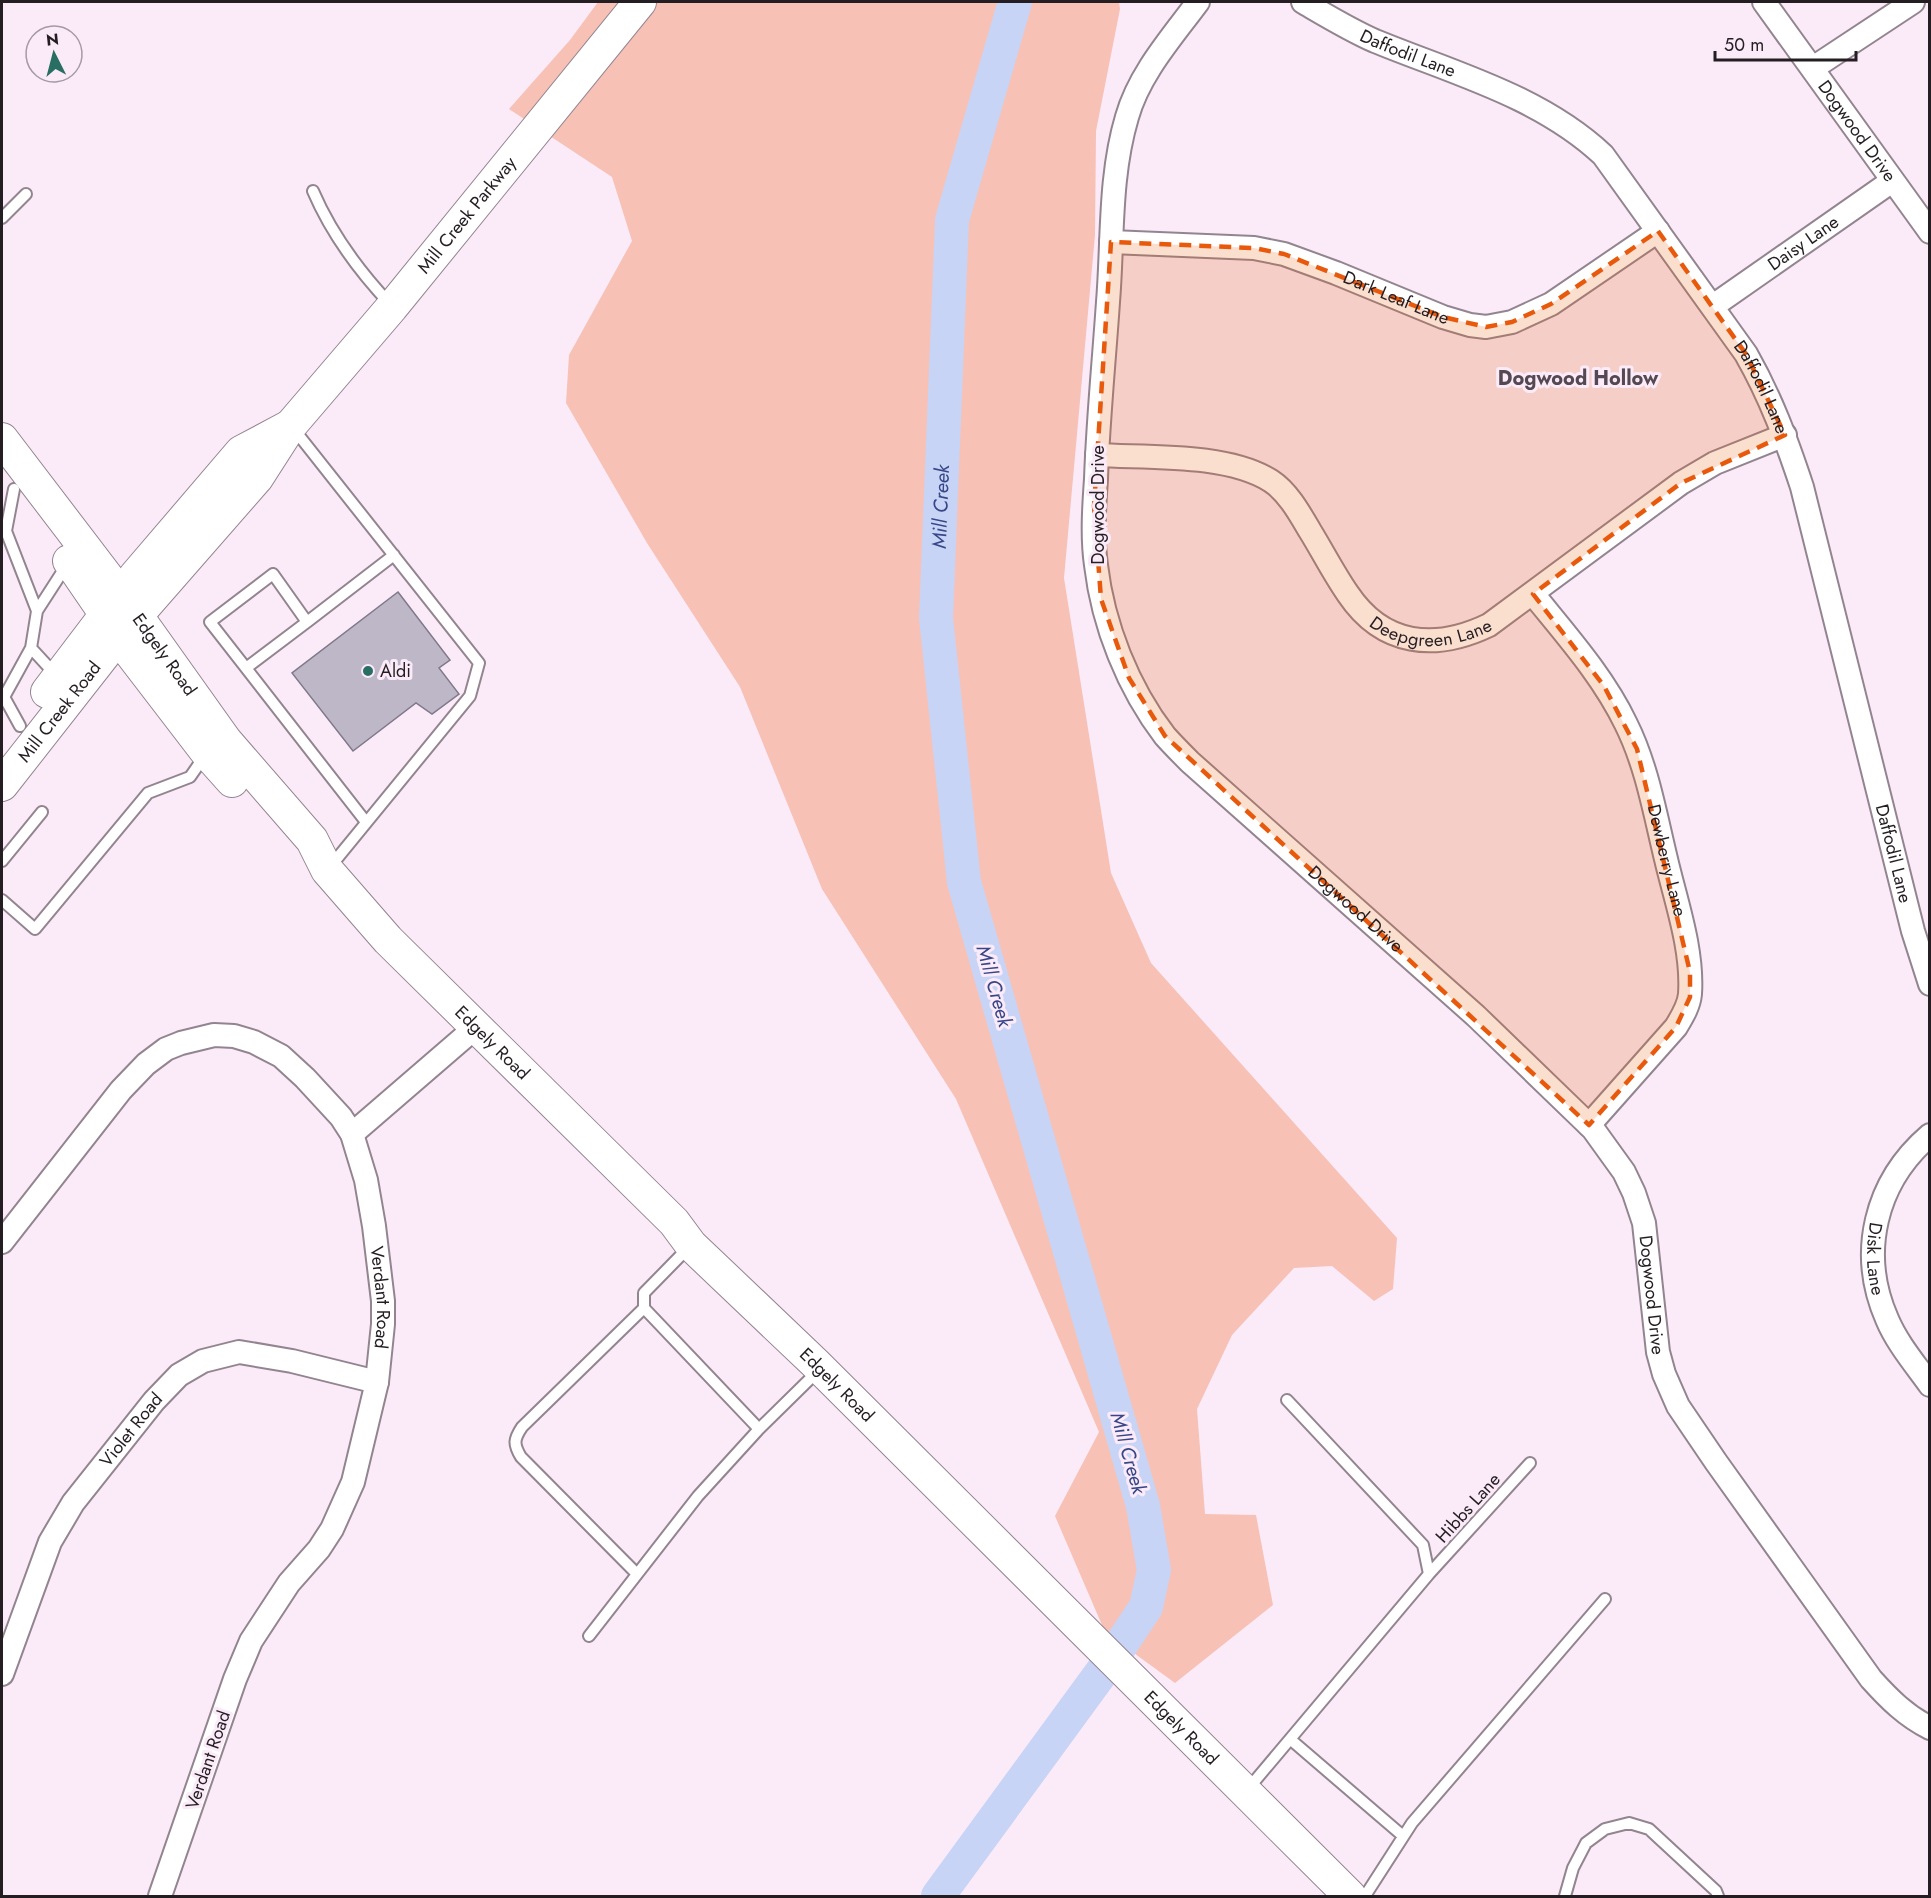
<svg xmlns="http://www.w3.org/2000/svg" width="1931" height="1898" viewBox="0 0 1931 1898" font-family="Jost,sans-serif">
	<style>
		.green { fill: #f7c1b6 }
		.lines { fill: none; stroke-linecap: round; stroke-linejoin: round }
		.river { stroke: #c8d4f5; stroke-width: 34 }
		.building { fill: #bdb7c8; stroke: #7f7989; stroke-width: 1.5 }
		.lane-casing { stroke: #938590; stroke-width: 14 }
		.street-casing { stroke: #938590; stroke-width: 26 }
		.secondary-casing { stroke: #938590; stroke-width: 34 }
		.lane { stroke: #fff; stroke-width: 10 }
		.street { stroke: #fff; stroke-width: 22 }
		.secondary { stroke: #fff; stroke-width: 32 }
		.marked { fill: #e8590c; fill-opacity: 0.2; stroke: #e8590c; stroke-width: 4.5; stroke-dasharray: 12 8; stroke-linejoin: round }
		.poi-dot { fill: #286e62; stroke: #fbebf8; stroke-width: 2 }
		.labels { text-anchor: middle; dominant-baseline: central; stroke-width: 6; stroke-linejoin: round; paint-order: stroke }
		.street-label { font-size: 18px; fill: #241e23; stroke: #fbebf8 }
		.poi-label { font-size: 18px; fill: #241e23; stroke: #fbebf8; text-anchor: start }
		.neighbourhood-label { font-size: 20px; font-weight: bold; fill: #544852; stroke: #fbebf8 }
		.water-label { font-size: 20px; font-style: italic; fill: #364687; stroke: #fbebf8 }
	</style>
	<rect width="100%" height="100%" fill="#fbebf8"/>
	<path class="green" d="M598 2H1119L1120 9 1096 131 1095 235 1064 578 1111 873 1151 963 1397 1238 1393 1289 1374 1301 1332 1266 1294 1268 1232 1335 1197 1409 1205 1514 1256 1515 1273 1605 1175 1683 1105 1632 1055 1516 1099 1432 956 1099 822 889 740 687 647 543 566 403 569 355 632 241 612 177 509 109 570 40Z"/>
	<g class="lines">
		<path class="river" id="s1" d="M938 1896 1112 1658 1146 1607 1154 1570 1143 1506 964 882 936 618 952 220 1015 2"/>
	</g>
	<path class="building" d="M398 592 450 660 439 668 459 694 432 714 416 703 353 751 292 673Z"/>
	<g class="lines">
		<defs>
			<path id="lane" d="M313 191C331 233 359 271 390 304
				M2 218 26 194
				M293 428 479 663 470 696 330 867
				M14 489 6 531 37 611 68 563
				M307 622 394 555
				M31 648 55 674
				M246 668 307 622 273 574 210 622 366 822
				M20 726 4 697 31 648 37 611
				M2 861 42 812
				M2 900 35 929 148 793 190 777 206 754
				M644 1308 759 1429
				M637 1574 521 1457C513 1444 514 1439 522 1427L644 1308V1293L690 1246
				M1429 1574 1530 1463
				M589 1636 698 1496 759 1429 818 1371
				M1290 1739 1403 1836
				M1248 1789 1429 1574 1423 1545 1287 1400
				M1365 1896 1412 1823 1605 1599
				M1565 1896 1573 1868 1586 1843 1605 1829 1629 1823 1649 1829 1716 1891 1718 1896"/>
			<g id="street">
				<path id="s2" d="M1198 2C1172 37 1139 74 1127 117 1109 177 1113 241 1108 302 1104 361 1098 420 1096 479 1094 507 1092 537 1096 565 1103 625 1128 688 1165 736 1173 745 1182 754 1190 762L1476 1016 1593 1129 1624 1172 1634 1193 1644 1223 1658 1352 1664 1374 1678 1406 1716 1462 1871 1679C1889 1699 1906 1716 1930 1728"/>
				<path id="s3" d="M1303 2C1327 16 1350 30 1375 41 1453 73 1540 96 1603 155L1746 354C1771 398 1786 439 1802 487L1913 931 1930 984"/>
				<path id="s4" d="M1764 2 1930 232"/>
				<path d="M1813 68 1913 2"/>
				<path id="s5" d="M1111 242 1254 248 1284 254 1336 273 1443 317 1470 325 1486 327 1512 322 1551 304 1658 231"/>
				<path id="s6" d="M1713 306 1892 181"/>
				<path id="s7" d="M1097 455C1148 458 1227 453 1271 481 1288 492 1300 514 1310 531 1323 552 1334 574 1348 594 1383 646 1435 651 1489 625L1681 483 1715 463 1785 435"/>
				<path id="s8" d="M1533 594C1566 635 1603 676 1626 724 1647 766 1655 814 1666 859 1676 902 1693 949 1690 994 1689 1006 1682 1017 1676 1027L1589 1125"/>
				<path d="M352 1134 476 1027"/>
				<path id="s9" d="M1930 1135C1875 1182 1858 1253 1887 1319 1897 1343 1915 1364 1930 1385"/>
				<path id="s10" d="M2 1242 121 1090 146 1064 166 1049 181 1043 214 1035 234 1036 254 1042 281 1056 305 1078 341 1117 352 1134 366 1180 374 1226 383 1301V1324L377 1382 353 1482 332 1529 319 1549 289 1583 251 1641 235 1679 160 1896"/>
				<path id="s11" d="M2 1674 50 1542 73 1503 154 1401 179 1375 203 1361 239 1352 292 1361 377 1382"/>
			</g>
			<g id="secondary">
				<path id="s12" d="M2 439 137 616 226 741 312 840 327 870 388 940 674 1222 691 1245 815 1363 1350 1896"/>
				<path d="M69 561 106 615 118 637 207 753 232 781"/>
				<path d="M47 692 135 576 241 452 288 427"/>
				<path id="s13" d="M2 785 118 637 257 478 291 425 392 307 640 2"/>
			</g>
		</defs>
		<use href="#lane" class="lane-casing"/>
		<use href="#street" class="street-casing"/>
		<use href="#secondary" class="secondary-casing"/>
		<use href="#lane" class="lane"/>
		<use href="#street" class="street"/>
		<use href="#secondary" class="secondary"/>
	</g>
	<path class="marked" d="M1658 231 1746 354 1785 435 1681 483 1533 594 1604 686 1637 749 1690 972V997L1676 1027 1589 1125 1165 736 1129 678 1101 599 1094 506 1111 242 1254 248 1284 254 1443 317 1486 327 1512 322 1551 304Z"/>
	<circle class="poi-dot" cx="368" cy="671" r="6"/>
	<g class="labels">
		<g class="street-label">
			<text stroke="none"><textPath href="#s3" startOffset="117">Daffodil Lane</textPath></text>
			<text stroke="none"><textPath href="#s4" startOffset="159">Dogwood Drive</textPath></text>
			<text stroke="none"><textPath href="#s13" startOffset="736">Mill Creek Parkway</textPath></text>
			<text stroke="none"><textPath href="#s6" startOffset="110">Daisy Lane</textPath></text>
			<text stroke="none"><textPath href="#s5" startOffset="294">Dark Leaf Lane</textPath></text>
			<text stroke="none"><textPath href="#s3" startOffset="620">Daffodil Lane</textPath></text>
			<text transform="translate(1098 505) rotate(-90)">Dogwood Drive</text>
			<text stroke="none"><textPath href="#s7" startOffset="414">Deepgreen Lane</textPath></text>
			<text stroke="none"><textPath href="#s12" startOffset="270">Edgely Road</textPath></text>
			<text stroke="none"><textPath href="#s13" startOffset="93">Mill Creek Road</textPath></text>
			<text stroke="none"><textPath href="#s3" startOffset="1106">Daffodil Lane</textPath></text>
			<text stroke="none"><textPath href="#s8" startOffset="303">Dewberry Lane</textPath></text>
			<text stroke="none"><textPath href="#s2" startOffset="1030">Dogwood Drive</textPath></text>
			<text stroke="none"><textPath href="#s12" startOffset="780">Edgely Road</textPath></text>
			<text stroke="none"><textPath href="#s9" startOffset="141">Disk Lane</textPath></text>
			<text stroke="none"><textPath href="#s2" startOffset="1534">Dogwood Drive</textPath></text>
			<text stroke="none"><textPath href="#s10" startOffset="648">Verdant Road</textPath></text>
			<text stroke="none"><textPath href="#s12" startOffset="1266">Edgely Road</textPath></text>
			<text stroke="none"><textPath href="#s11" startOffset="279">Violet Road</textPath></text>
			<text transform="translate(1468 1508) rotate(-48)">Hibbs Lane</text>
			<text stroke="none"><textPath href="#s12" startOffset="1752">Edgely Road</textPath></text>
			<text transform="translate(208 1760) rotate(-71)">Verdant Road</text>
		</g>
		<g class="poi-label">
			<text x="380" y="671">Aldi</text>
		</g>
		<g class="neighbourhood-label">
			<text x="1578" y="378">Dogwood Hollow</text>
		</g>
		<g class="water-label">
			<text stroke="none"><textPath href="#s1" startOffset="1485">Mill Creek</textPath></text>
			<text transform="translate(994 986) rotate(74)">Mill Creek</text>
			<text transform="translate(1128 1453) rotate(74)">Mill Creek</text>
		</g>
	</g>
	<rect width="1931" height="1898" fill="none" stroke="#241e23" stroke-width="6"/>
	<g transform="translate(54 54) rotate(354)"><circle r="28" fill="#fbebf8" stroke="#a599a3" stroke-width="1.5"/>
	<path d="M0-4.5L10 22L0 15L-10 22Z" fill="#286e62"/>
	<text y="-9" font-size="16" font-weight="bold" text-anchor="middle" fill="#241e23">N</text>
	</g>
	<path d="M1715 51v9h141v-9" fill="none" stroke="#241e23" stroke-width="3"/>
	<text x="1724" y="51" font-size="18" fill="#241e23" stroke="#fbebf8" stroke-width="4.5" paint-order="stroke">50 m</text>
</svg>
